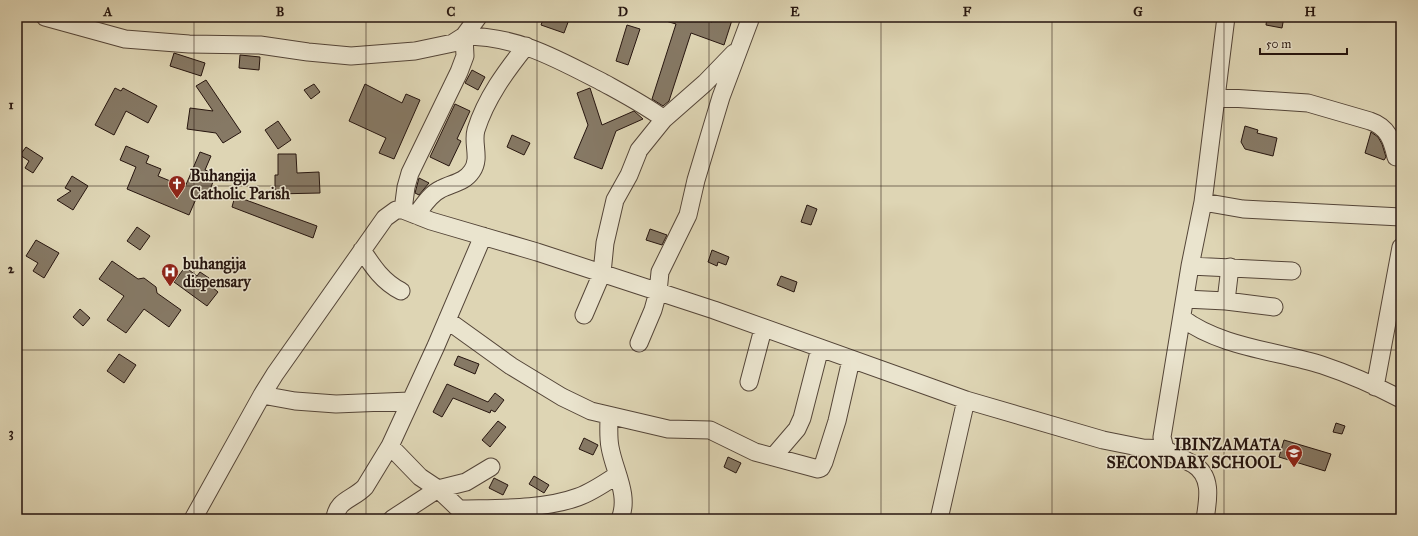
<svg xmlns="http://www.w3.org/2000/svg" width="1418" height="536" viewBox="0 0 1418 536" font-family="'IM FELL Great Primer',serif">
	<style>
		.building { fill: #867965; stroke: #26150f }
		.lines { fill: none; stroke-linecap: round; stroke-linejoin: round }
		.minor-casing { stroke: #544538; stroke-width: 19 }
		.minor { stroke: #eae4ce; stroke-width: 17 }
		.grid { fill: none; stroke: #26150f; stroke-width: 1; stroke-opacity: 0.55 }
		.labels { text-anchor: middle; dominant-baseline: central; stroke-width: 3; stroke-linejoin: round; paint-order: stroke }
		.poi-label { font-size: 16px; font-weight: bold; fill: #26150f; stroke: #eae4ce; text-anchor: start }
		.neatline { fill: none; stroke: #26150f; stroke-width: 1.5 }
		.grid-label { font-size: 13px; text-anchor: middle; font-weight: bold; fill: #26150f }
	</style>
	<rect width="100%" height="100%" fill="#ded5b4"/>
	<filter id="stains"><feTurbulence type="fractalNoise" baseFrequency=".005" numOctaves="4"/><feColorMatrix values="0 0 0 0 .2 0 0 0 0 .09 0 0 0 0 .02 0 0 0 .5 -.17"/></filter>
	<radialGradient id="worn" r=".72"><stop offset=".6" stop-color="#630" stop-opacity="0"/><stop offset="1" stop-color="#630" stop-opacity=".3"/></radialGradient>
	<path class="building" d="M544 17H570L564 33 541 25Z
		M660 17H699L712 22 714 17H733L724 45 691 33 669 101 663 106 652 99 676 24 659 19Z
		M1267 17H1284L1282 28 1266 25Z
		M627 25 640 29 628 65 616 61Z
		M174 53 205 63 201 76 170 66Z
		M240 55 260 57 259 70 239 68Z
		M472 70 485 77 478 90 465 83Z
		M206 80 241 132 223 143 216 133 187 129 190 108 213 111 196 86Z
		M314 84 320 92 311 99 304 90Z
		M365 84 402 103 406 94 420 100 394 159 379 153 386 138 349 121Z
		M115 88 121 91 123 88 157 106 148 123 126 111 114 135 95 125Z
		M590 88 602 125 634 111 643 119 616 131 602 169 574 158 588 125 577 93Z
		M455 104 470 111 457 139 461 141 449 166 430 157Z
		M278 121 291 140 278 149 265 130Z
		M1245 126 1258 130 1257 133 1277 138 1273 156 1245 149 1241 142Z
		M1371 132 1378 137 1382 144 1386 157 1384 160 1365 153Z
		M512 135 530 143 524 155 507 147Z
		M126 146 149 156 146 163 161 169 158 176 185 187 200 152 211 156 205 170 216 174 208 195 199 192 189 215 127 189 136 167 120 160Z
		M26 147 43 158 33 173 25 168 29 161 20 155Z
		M278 154H296L297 173 319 172 320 193 275 194V175H278Z
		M72 176 88 186 73 210 57 200 71 191 65 188Z
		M419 178 429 183 419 195 415 193Z
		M235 196 317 226 313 238 232 207Z
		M807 205 817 209 811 225 801 222Z
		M137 227 150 236 140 250 127 241Z
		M650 229 667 235 662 245 646 240Z
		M36 240 59 253 44 278 33 271 38 263 26 256Z
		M712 250 729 257 726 265 718 262 717 266 708 262Z
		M112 261 138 279 144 278 156 287 157 293 181 310 169 327 144 309 126 333 107 320 124 296 99 279Z
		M185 267 197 276 200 272 209 278 206 282 218 292 207 306 174 282Z
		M781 276 797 282 794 292 777 285Z
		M80 309 90 318 83 326 73 317Z
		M119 354 136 365 124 383 107 371Z
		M458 356 479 364 475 374 454 365Z
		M447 384 488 402 495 393 504 400 495 412 491 410 490 413 453 398 442 417 433 412Z
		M498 421 506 427 490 447 482 440Z
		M1336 423 1345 426 1342 434 1333 432Z
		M584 438 598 445 593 455 579 449Z
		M1284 440 1331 454 1325 471 1279 457Z
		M728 457 741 463 736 473 724 467Z
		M534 476 549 485 544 493 529 484Z
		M494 478 508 485 503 495 489 488Z"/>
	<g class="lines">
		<defs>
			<path id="minor" d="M45 17 125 39 189 44 260 45 308 52 351 56 415 51 453 43 464 36 478 17
				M1216 97 1308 103 1370 121C1388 127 1392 140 1396 157
				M1203 202 1243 209 1401 217
				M403 210 406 187 410 173 459 72 465 56 464 36C518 36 557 59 604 83 624 94 645 105 664 119
				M416 215C423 206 430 194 441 189 452 183 464 183 472 171 481 158 472 144 476 130 486 98 506 71 526 46
				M362 250C373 267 383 282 401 291
				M1190 266 1292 271
				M1185 299 1226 301 1274 307
				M1226 301 1230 267
				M584 315 602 273 605 243 615 200 629 175 639 150 664 119 705 83 734 53
				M1182 318C1220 347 1277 351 1322 365 1349 374 1376 386 1401 399
				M447 320 511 366 562 397 591 411 668 429 710 430 755 452 818 469 821 468 824 462 837 421 851 360
				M639 343 653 310 658 292 660 272 688 215 696 180 721 97 751 17
				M749 382 763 329
				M1375 387 1401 247
				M262 395 295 401 336 404 410 401
				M609 416C609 426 608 437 610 447 614 471 630 495 620 519
				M390 446 420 477 438 489 466 482 491 467
				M773 457 797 429 802 418 820 348
				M459 509C496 508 543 510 578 497 592 492 605 483 617 475
				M193 519 262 395 275 374 385 218 396 210H403L431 221 537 252 714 310 966 400 1103 440 1143 448 1165 449
				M335 519C336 500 354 499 365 487L390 446 436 346 483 236
				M392 519 438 489 459 509 465 519
				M939 519 966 400
				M1205 519C1208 500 1213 476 1193 464 1184 459 1174 455 1165 449L1162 437 1190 266 1203 202 1226 17"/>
		</defs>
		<use href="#minor" class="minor-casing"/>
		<use href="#minor" class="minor"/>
	</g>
	<path class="grid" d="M194 17V519M366 17V519M537 17V519M709 17V519M881 17V519M1052 17V519M1224 17V519M17 186H1401M17 350H1401"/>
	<defs>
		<symbol id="church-pin" viewBox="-11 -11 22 30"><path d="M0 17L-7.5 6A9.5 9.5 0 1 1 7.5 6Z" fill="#8f2418" stroke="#eae4ce"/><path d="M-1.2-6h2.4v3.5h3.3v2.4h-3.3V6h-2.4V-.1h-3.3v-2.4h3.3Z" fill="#fff"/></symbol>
		<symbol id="hospital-pin" viewBox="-11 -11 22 30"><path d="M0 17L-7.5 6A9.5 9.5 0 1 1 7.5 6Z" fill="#8f2418" stroke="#eae4ce"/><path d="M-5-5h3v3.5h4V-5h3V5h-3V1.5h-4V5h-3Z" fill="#fff"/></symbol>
		<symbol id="school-pin" viewBox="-11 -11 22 30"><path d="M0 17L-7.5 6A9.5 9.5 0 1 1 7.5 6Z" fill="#8f2418" stroke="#eae4ce"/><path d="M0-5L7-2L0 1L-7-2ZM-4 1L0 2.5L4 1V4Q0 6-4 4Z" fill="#fff"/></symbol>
	</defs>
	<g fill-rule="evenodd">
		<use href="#church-pin" x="167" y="174" width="20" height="27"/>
		<use href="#hospital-pin" x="160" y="262" width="20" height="27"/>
		<use href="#school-pin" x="1284" y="443" width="20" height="27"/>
	</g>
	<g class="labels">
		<g class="poi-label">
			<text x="190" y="175">Buhangija<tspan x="190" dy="18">Catholic Parish</tspan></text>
			<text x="183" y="263">buhangija<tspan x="183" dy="18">dispensary</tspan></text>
			<text x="1281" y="444" text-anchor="end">IBINZAMATA<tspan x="1281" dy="18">SECONDARY SCHOOL</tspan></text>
		</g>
	</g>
	<rect width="1418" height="536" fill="none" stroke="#ded5b4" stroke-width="44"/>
	<path d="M1260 48v6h87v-6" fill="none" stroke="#26150f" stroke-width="2"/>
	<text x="1266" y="48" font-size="12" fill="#26150f" stroke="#eae4ce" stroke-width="3" paint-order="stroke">50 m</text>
	<rect x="22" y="22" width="1374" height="492" class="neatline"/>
	<g class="grid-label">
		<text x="108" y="16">A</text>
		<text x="280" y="16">B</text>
		<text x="451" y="16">C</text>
		<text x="623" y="16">D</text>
		<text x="795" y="16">E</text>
		<text x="967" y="16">F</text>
		<text x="1138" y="16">G</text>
		<text x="1310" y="16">H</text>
		<text x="11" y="109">1</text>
		<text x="11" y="273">2</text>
		<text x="11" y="437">3</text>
	</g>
	<rect width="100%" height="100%" filter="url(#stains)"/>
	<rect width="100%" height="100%" fill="url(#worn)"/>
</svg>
